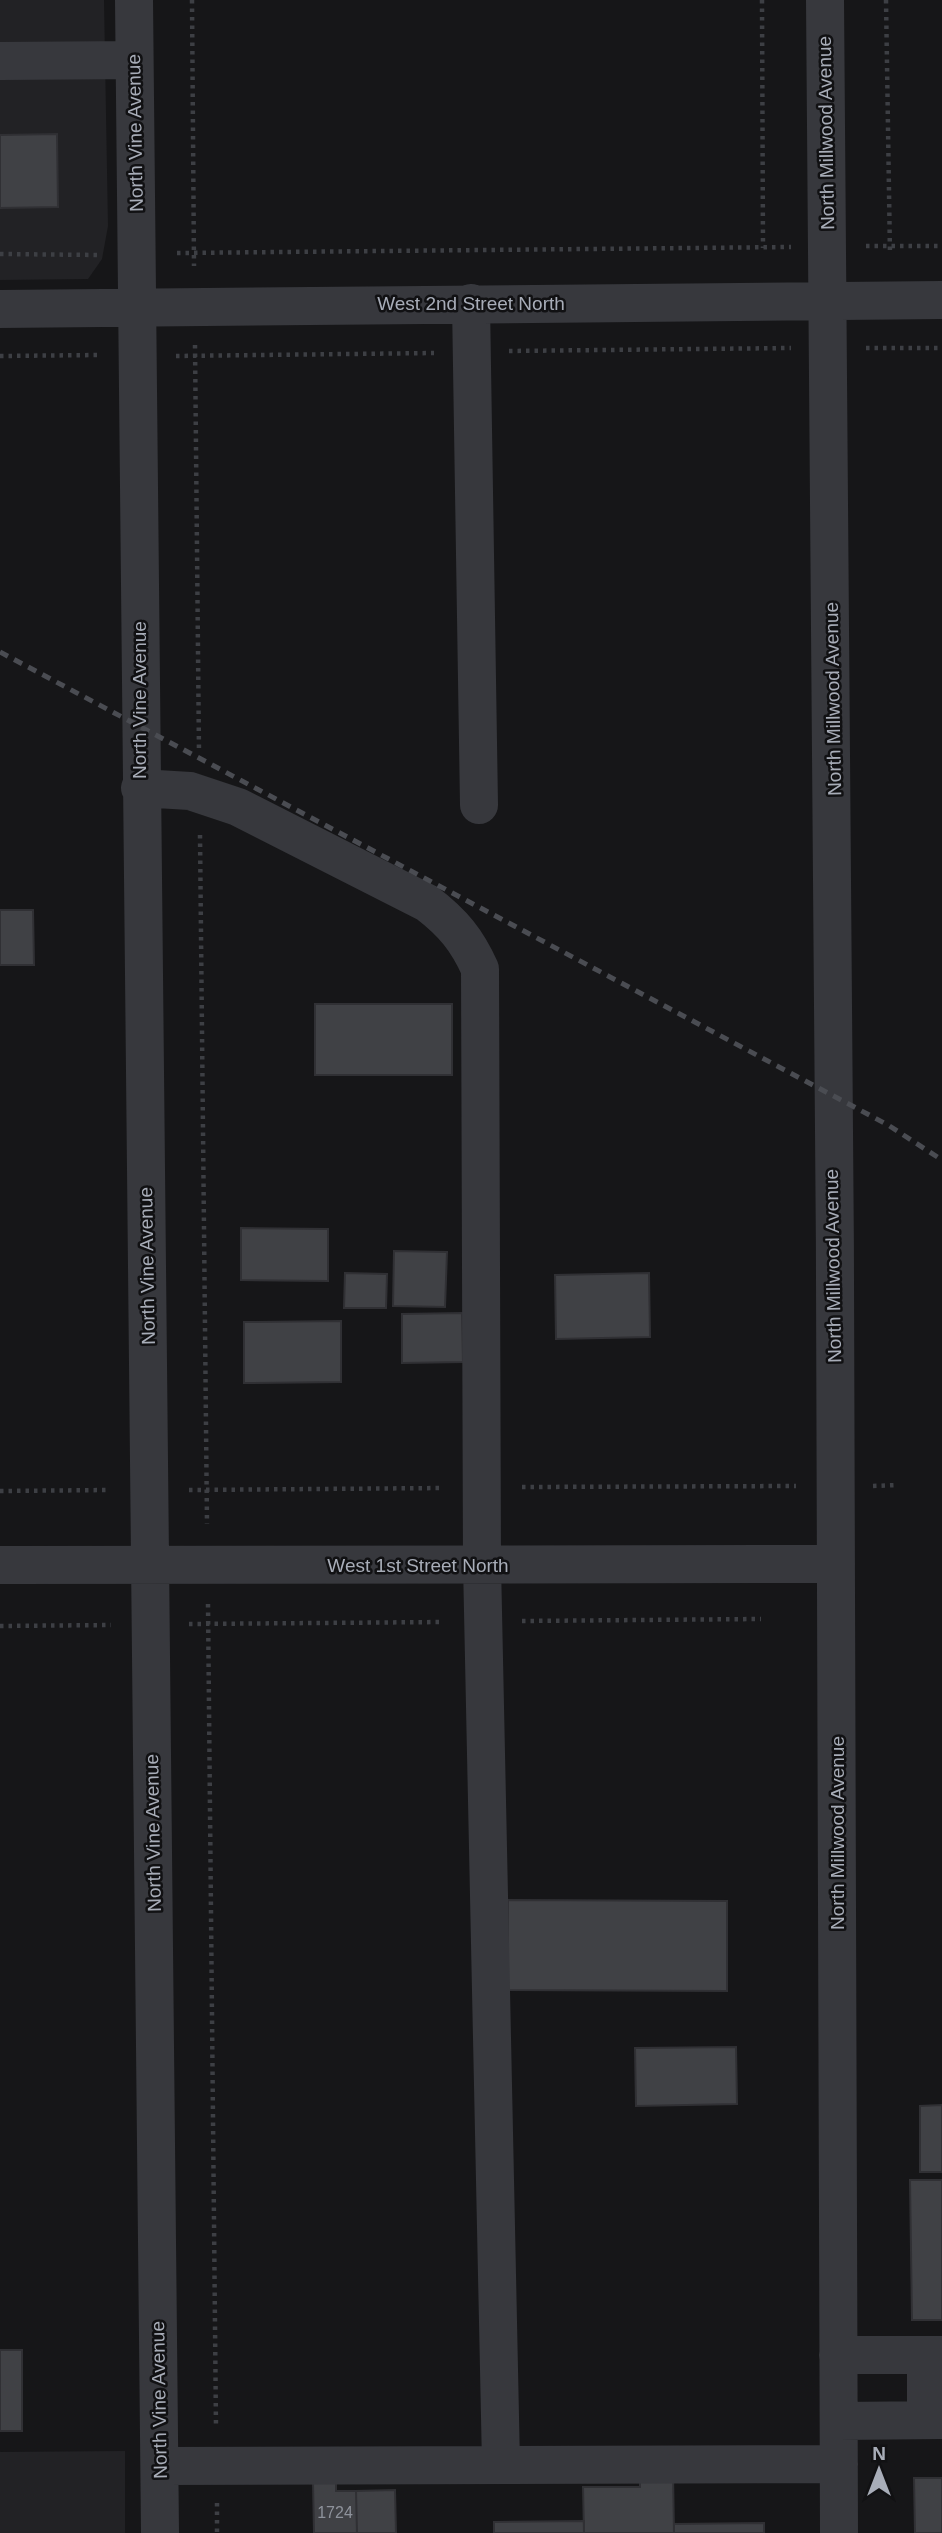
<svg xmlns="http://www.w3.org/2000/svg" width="942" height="2533" viewBox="0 0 942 2533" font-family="Arial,sans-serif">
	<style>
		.built { fill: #222225 }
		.building { fill: #404145; stroke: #303034; stroke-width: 2 }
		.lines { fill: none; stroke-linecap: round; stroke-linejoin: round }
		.path { stroke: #3d3f44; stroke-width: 4.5; stroke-dasharray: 3.5 5; stroke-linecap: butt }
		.minor { stroke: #37383d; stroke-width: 38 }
		.rail { stroke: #4a4c52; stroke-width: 5; stroke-dasharray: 9 7; stroke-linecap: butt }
		.labels { text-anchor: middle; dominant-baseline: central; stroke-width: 5; stroke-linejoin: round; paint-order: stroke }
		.number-label { font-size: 16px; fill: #8e929b }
		.street-label { font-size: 19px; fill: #a8adb8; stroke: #111113 }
	</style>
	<rect width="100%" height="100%" fill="#161618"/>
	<path class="built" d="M0 0H104L108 226 102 259 88 279 0 280Z
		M125 2451V2533H0V2452Z"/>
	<path class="building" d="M57 134 58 207 0 208V135Z
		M0 910H33L34 965H0Z
		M315 1004H452V1075H315Z
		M241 1228 328 1229V1281L241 1280Z
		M394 1251 447 1252 445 1307 393 1306Z
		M345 1273 387 1274 386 1308H344Z
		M649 1273 650 1337 556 1339 555 1275Z
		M462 1313 463 1362 402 1363V1314Z
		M341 1321V1382L244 1383V1322Z
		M508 1900 727 1901V1991L508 1990Z
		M736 2047 737 2104 636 2106 635 2048Z
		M942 2105V2172H920V2106Z
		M910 2180H942V2320H912Z
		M0 2350H22V2431H0Z
		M640 2473H673L674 2533H584L583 2487H640Z
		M914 2478H942V2533H915Z
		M313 2483H336V2491H356L357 2533H314Z
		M395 2490 396 2533H357L356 2491Z
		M584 2521V2533H494V2522Z
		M764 2523V2533H674V2524Z"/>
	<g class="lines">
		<path class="path" d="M192 0 194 266
			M762 0 763 248
			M886 0 890 255
			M866 246H942
			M177 253 791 247
			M0 254 98 255
			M195 345 199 753
			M866 348H942
			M509 351 791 348
			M0 356 98 355
			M176 356 434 353
			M200 835 207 1524
			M873 1486 897 1485
			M522 1487 796 1486
			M189 1490 443 1488
			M0 1491 110 1490
			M208 1604 216 2428
			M522 1621 761 1619
			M189 1624 443 1622
			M0 1626 111 1625
			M217 2503V2533"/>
		<path class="minor" d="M134 0 160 2533
			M825 0C835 844 837 1689 839 2533
			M0 61 134 60
			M471 303 479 805
			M0 309 942 300
			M140 788 190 791 238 807 427 903C453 923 467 940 480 969L482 1564 501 2464
			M0 1565 836 1564
			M838 2355H942
			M926 2355V2420
			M839 2421 942 2420
			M160 2466 839 2464"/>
		<path class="rail" d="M0 652 888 1125 942 1160"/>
	</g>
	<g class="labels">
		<g class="number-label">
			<text x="335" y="2512">1724</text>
		</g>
		<g class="street-label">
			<text transform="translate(135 133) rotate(-91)">North Vine Avenue</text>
			<text transform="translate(826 133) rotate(-91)">North Millwood Avenue</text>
			<text x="471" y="303">West 2nd Street North</text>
			<text transform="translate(833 699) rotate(-91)">North Millwood Avenue</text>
			<text transform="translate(139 700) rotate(-90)">North Vine Avenue</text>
			<text transform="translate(147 1266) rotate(-91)">North Vine Avenue</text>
			<text transform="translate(833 1266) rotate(-91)">North Millwood Avenue</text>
			<text x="418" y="1565">West 1st Street North</text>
			<text transform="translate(153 1833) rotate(-91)">North Vine Avenue</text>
			<text transform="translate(837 1833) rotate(-90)">North Millwood Avenue</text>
			<text transform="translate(159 2400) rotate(-91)">North Vine Avenue</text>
		</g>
	</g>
	<g transform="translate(879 2470)" stroke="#111113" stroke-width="5" paint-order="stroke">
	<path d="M0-5L12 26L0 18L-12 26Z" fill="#a8adb8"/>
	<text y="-10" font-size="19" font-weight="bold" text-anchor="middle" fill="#a8adb8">N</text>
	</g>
</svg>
